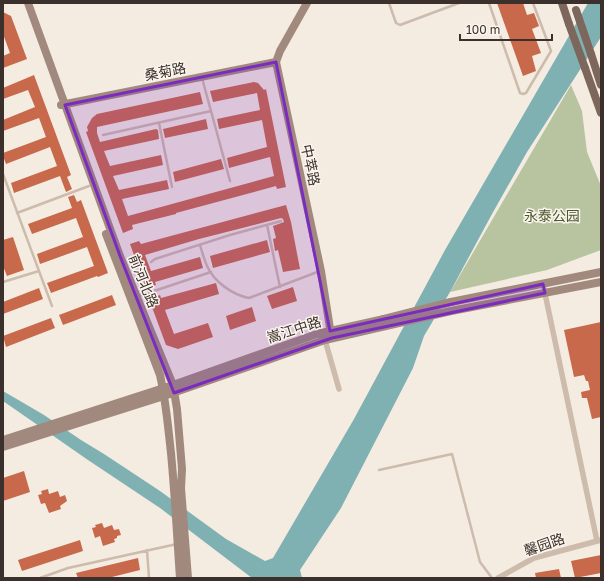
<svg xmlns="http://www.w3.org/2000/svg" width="604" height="581" viewBox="0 0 604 581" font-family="'Golos Text','Noto Sans SC',sans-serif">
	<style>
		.green { fill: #b8c4a0 }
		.water { fill: #7fb0b2 }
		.building { fill: #c8694b }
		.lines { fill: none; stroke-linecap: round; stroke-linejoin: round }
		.lane { stroke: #cdbbac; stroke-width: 2.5 }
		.street { stroke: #cdbbac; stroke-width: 5.5 }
		.secondary { stroke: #a18a7d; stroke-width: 8 }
		.primary { stroke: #7d675c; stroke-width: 8 }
		.secondary-bridge { stroke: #a18a7d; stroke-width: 8 }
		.primary-bridge { stroke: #7d675c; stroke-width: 8 }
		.marked { fill: #7b2cbf; fill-opacity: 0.2; stroke: #7b2cbf; stroke-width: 3; stroke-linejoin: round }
		.labels { text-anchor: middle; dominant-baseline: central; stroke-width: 3; stroke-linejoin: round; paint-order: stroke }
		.street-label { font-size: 14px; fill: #3b302b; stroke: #fbf5ee }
		.park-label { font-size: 14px; fill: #4a5a2e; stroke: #fbf5ee }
	</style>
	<rect width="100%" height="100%" fill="#f4ebe1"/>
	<path class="green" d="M571 85 582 111 587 152 601 186V250L547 270 450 292Z"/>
	<path class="water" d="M588 3H601V37L527 152 492 214 450 292 424 336 413 368 341 508 300 570 302 578H252L160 508 88 460 3 401V391L44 415 81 440 104 454 160 491 226 539 265 561 273 558 354 419 445 250Z"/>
	<path class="building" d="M497 3H523L527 15 534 13 539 26 532 29 541 53 532 56 536 71 523 76Z
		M3 12 11 16 27 59 3 68V56L10 53 3 34Z
		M34 75 71 175 67 177 72 189 66 192 60 176 14 193 11 183 57 166 50 147 6 164 3 156V153L46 137 39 118 3 131V120L35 107 28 90 3 99V88Z
		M254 82 258 83 264 90 266 89 286 187 277 189 276 186 176 213V214L132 225 133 229 123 233 86 132 88 131 87 127 92 118 97 114 200 92 203 104 97 127V133L100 142 156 129 158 130 159 139 104 151 110 166 161 155 163 165 113 176 119 190 167 180 169 189 122 199 128 216 274 176 270 157 229 168 227 158 267 147 262 120 219 129 217 119 260 110 257 93 213 102 210 91Z
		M206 119 208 129 165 138 163 129Z
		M221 159 224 169 175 182 173 172Z
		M74 195 77 202 81 200 108 273 98 277 97 276 51 293 47 283 94 266 87 247 40 264 37 254 83 237 76 218 32 234 28 224 72 208 68 197Z
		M286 205 291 222 300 269 283 272 278 250 275 251 273 239 276 238 273 226 284 222 283 219 281 218 199 239 145 255 151 271 200 257 203 268 162 280 155 282 156 285 146 288 130 244 139 241 141 244Z
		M13 237 24 270 7 276 3 266V240Z
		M267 240 270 252 213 268 210 256Z
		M216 283 219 294 165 310 174 334 208 323 213 337 178 349 166 345 149 299 160 295 161 298Z
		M293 287 297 301 272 309 267 296Z
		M39 288 43 299 3 314V302Z
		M112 295 116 305 63 325 59 315Z
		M252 307 256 321 230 330 226 316Z
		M51 318 55 328 6 347 3 336Z
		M601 322V417L592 419 587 398H582L581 392 590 390 588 381H586L584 375 574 377 564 330Z
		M24 471 30 492 3 501V478Z
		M48 489 49 494 58 491 60 497 65 495 67 501 60 506 61 509 49 513 45 503 41 504 38 495 42 494 41 491Z
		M102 523 104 528 112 525 114 530 119 529 121 535 117 536V538L114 539 115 542 103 546 100 536 95 538 92 528 96 527 95 525Z
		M80 540 83 551 22 571 18 560Z
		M601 555V573L575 578 571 561Z
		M138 558 140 570 108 578H78L76 573Z
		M559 569 561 578H536L535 573Z"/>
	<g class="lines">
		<path class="lane" d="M389 3 396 23 400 25 459 3
			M489 3 520 93 523 94 526 93 551 51 533 3
			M202 78 230 181
			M159 123 172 187
			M103 135 211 111
			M3 174 52 306
			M17 213 89 186
			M267 225 280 287
			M200 245C202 252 204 259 207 266 214 282 233 295 249 298L320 271
			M151 262 155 259 230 235 281 221
			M3 282 39 271
			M139 296 211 272
			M379 470 452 454 480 562 492 578
			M147 550 149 578
			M40 578 68 568 177 544"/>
		<path class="street" d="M543 284 597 541
			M325 340 339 389
			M498 578 534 558 601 540"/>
		<path class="secondary" d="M28 3 120 256 173 385 177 409 182 469 181 488 188 578
			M307 3 280 51 276 62 321 271 331 335
			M61 105 276 62
			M106 234 160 375C166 401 168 427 171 453 175 495 177 536 180 578
			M451 302 601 272
			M3 440 173 385 317 334 384 319
			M3 447 164 396 325 340 451 311 601 282"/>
		<path class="primary" d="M562 3 569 24
			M591 54 601 85
			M585 68 601 113"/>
		<path class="secondary-bridge" d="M384 319 451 302"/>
		<path class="primary-bridge" d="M576 10 591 54
			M569 24 585 68"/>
	</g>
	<path class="marked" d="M276 62 330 331 543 284 545 293 332 338 174 393 120 256 65 105Z"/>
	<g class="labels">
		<g class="street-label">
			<text transform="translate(165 71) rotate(-11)">桑菊路</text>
			<text transform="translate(311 165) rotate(78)">中萃路</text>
			<text transform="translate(144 281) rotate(68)">前河北路</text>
			<text transform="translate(294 329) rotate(-18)">嵩江中路</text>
			<text transform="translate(544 544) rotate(-19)">馨园路</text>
		</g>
		<g class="park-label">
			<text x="552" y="215">永泰公园</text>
		</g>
	</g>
	<rect width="604" height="581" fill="none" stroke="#3b302b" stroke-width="8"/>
	<path d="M460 34v6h92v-6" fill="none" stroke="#3b302b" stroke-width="2"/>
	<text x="466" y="34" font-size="12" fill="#3b302b" stroke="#fbf5ee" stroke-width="3" paint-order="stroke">100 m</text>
</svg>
